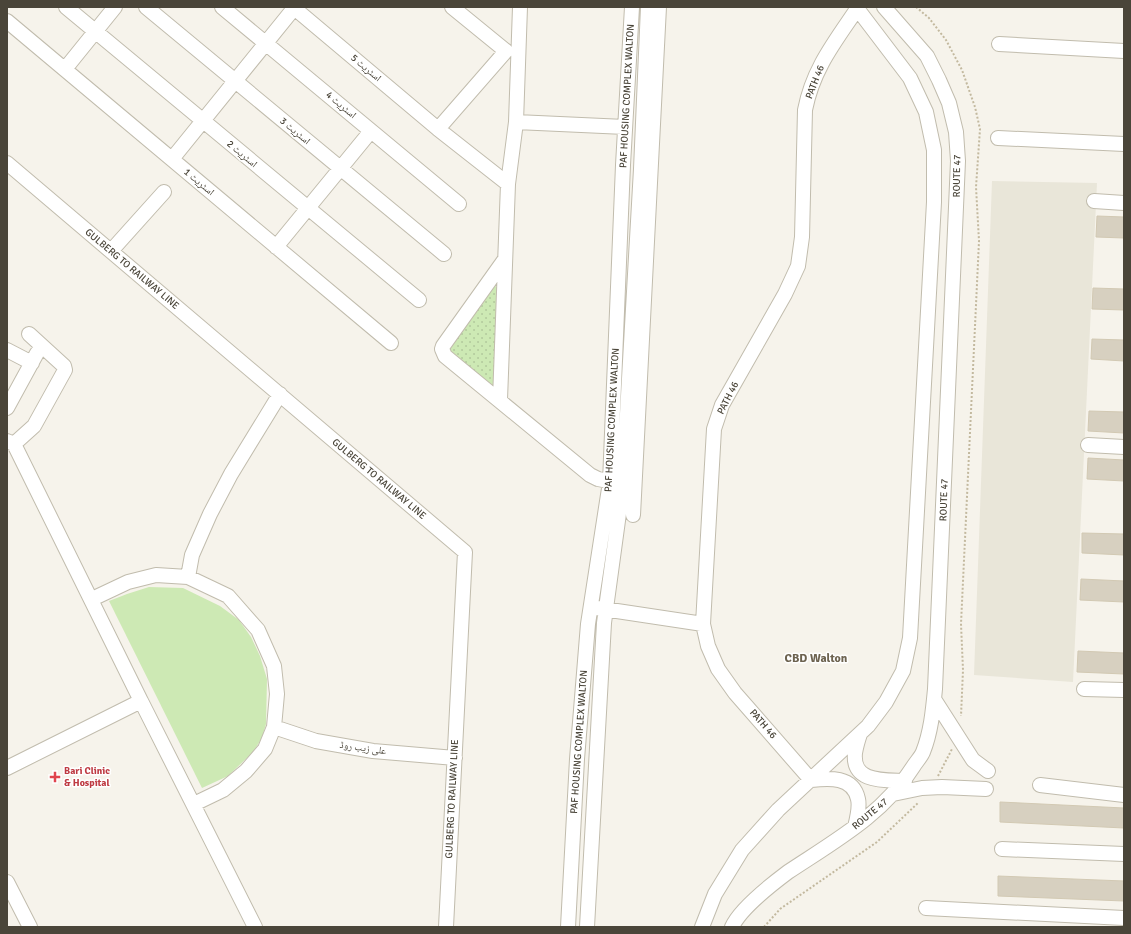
<svg xmlns="http://www.w3.org/2000/svg" width="1131" height="934" viewBox="0 0 1131 934" font-family="Signika,'Noto Naskh Arabic',sans-serif">
	<style>
		.residential { fill: #e9e6d9 }
		.grass { fill: #cde9b4 }
		.park { fill: url(#park-dots) }
		.building { fill: #d7d0c0; stroke: #d2c9b3 }
		.lines { fill: none; stroke-linecap: round; stroke-linejoin: round }
		.minor-casing { stroke: #c1bcad; stroke-width: 16 }
		.path { stroke: #c3b99f; stroke-width: 2; stroke-dasharray: 2 2; stroke-linecap: butt }
		.minor { stroke: #fff; stroke-width: 14 }
		.health-dot { fill: #e0444e; stroke: #fff; stroke-width: 1.5 }
		.labels { text-anchor: middle; dominant-baseline: central; stroke-width: 3; stroke-linejoin: round; paint-order: stroke }
		.street-label { font-size: 10px; fill: #4a4539; stroke: #fff }
		.health-label { font-size: 10px; font-weight: bold; fill: #be3a42; stroke: #fff; text-anchor: start }
		.quarter-label { font-size: 12px; font-weight: bold; fill: #6d6350; stroke: #fff }
	</style>
	<defs>
		<pattern id="park-dots" width="8" height="8" patternUnits="userSpaceOnUse"><rect width="8" height="8" fill="#cde9b4"/><path d="M2 2h.1M6 6h.1" fill="none" stroke="#b2c99c" stroke-width="1.8" stroke-linecap="round"/></pattern>
	</defs>
	<rect width="100%" height="100%" fill="#f6f3eb"/>
	<path class="residential" d="M992 181 1097 183 1073 682 974 675Z"/>
	<path class="grass" d="M149 587 183 588 220 606 239 620 251 637 260 656 267 679 266 724 262 738 253 752 228 776 202 788 109 601 127 594Z"/>
	<path class="park" d="M491 283 501 290 496 392 447 350Z"/>
	<path class="building" d="M1097 216 1124 217V238L1096 237Z
		M1093 288 1124 289V310L1092 309Z
		M1092 339 1124 340V361L1091 359Z
		M1089 411 1124 412V433L1088 431Z
		M1088 458 1124 460V481L1087 479Z
		M1082 533 1124 534V555L1082 553Z
		M1081 579 1124 581V602L1080 600Z
		M1078 651 1124 653V674L1077 672Z
		M1000 802 1124 808V828L1000 822Z
		M998 876 1124 881V901L998 896Z"/>
	<g class="lines">
		<defs>
			<path id="minor" d="M66 7 419 300
				M146 7 444 254
				M222 7 459 204
				M293 7 438 129
				M452 7 506 51
				M7 21 391 343
				M999 44 1124 51
				M506 51 438 129 508 184
				M65 69 115 7
				M516 122 625 127
				M998 138 1124 144
				M172 159 295 7
				M7 163 465 552 446 927
				M1094 201 1124 203
				M276 247 371 131
				M111 251 164 192
				M505 259 443 346 442 349 445 356 590 475 598 479 619 483
				M7 350 32 363
				M500 400 508 184 516 122 520 7
				M7 408 37 353
				M7 441 14 444 141 701
				M14 444 34 426 65 370 64 366 29 334
				M1088 445 1124 447
				M633 515 659 7
				M188 577 192 555 210 514 231 474 280 394
				M92 599 128 582 156 575 188 577 228 596 258 630 274 666 277 694 274 727 265 749 246 771 223 790 194 804
				M597 608 703 624
				M1084 689 1124 690
				M934 699 973 760 988 771
				M274 727 316 741 373 751 455 758
				M860 734C858 740 856 747 855 753 852 783 884 780 905 781
				M7 768 141 701 255 927
				M1040 785 1124 795
				M893 794 922 788 942 787 986 789
				M855 827C857 819 860 807 858 799 853 776 829 778 811 780L735 693 718 669 708 646 703 624 714 429 722 405 785 294 798 266 802 237 805 110C813 69 834 43 857 9
				M1002 849 1124 854
				M7 882 30 927
				M926 908 1124 918
				M568 927 577 759 588 624 610 482 623 165 632 7
				M587 927 604 623 623 484 641 169 648 7
				M702 927 715 894 742 850 778 810 868 726 886 702 903 671 910 638 934 202V150L926 112 910 78 856 7
				M732 927C740 909 772 884 788 872 833 842 884 814 913 767 916 762 921 757 923 752 931 732 933 710 935 689L958 161 956 132 949 103 939 80 927 56 884 7"/>
		</defs>
		<use href="#minor" class="minor-casing"/>
		<path class="path" d="M916 7 929 18 946 40 962 70 975 107 980 129 976 187 979 241 961 624 963 670 961 716
			M938 776 952 749
			M764 927 780 909 877 842 919 802"/>
		<use href="#minor" class="minor"/>
	</g>
	<path class="health-dot" d="M53 771h4v4h4v4h-4v4h-4v-4h-4v-4h4z"/>
	<g class="labels">
		<g class="street-label">
			<text transform="translate(366 68) rotate(40)">اسٹریٹ 5</text>
			<text transform="translate(815 82) rotate(-69)">PATH 46</text>
			<text transform="translate(627 96) rotate(-87)">PAF HOUSING COMPLEX WALTON</text>
			<text transform="translate(341 105) rotate(40)">اسٹریٹ 4</text>
			<text transform="translate(295 131) rotate(40)">اسٹریٹ 3</text>
			<text transform="translate(242 154) rotate(40)">اسٹریٹ 2</text>
			<text transform="translate(957 176) rotate(-89)">ROUTE 47</text>
			<text transform="translate(199 182) rotate(40)">اسٹریٹ 1</text>
			<text transform="translate(132 269) rotate(40)">GULBERG TO RAILWAY LINE</text>
			<text transform="translate(728 398) rotate(-63)">PATH 46</text>
			<text transform="translate(612 420) rotate(-87)">PAF HOUSING COMPLEX WALTON</text>
			<text transform="translate(379 479) rotate(40)">GULBERG TO RAILWAY LINE</text>
			<text transform="translate(944 500) rotate(-88)">ROUTE 47</text>
			<text transform="translate(763 724) rotate(49)">PATH 46</text>
			<text transform="translate(579 742) rotate(-86)">PAF HOUSING COMPLEX WALTON</text>
			<text transform="translate(363 748) rotate(8)">علی زیب روڈ</text>
			<text transform="translate(452 799) rotate(-87)">GULBERG TO RAILWAY LINE</text>
			<text transform="translate(870 814) rotate(-40)">ROUTE 47</text>
		</g>
		<g class="health-label">
			<text x="64" y="771">Bari Clinic<tspan x="64" dy="12">&amp; Hospital</tspan></text>
		</g>
		<g class="quarter-label">
			<text x="816" y="658">CBD Walton</text>
		</g>
	</g>
	<rect width="1131" height="934" fill="none" stroke="#4a4539" stroke-width="16"/>
</svg>
